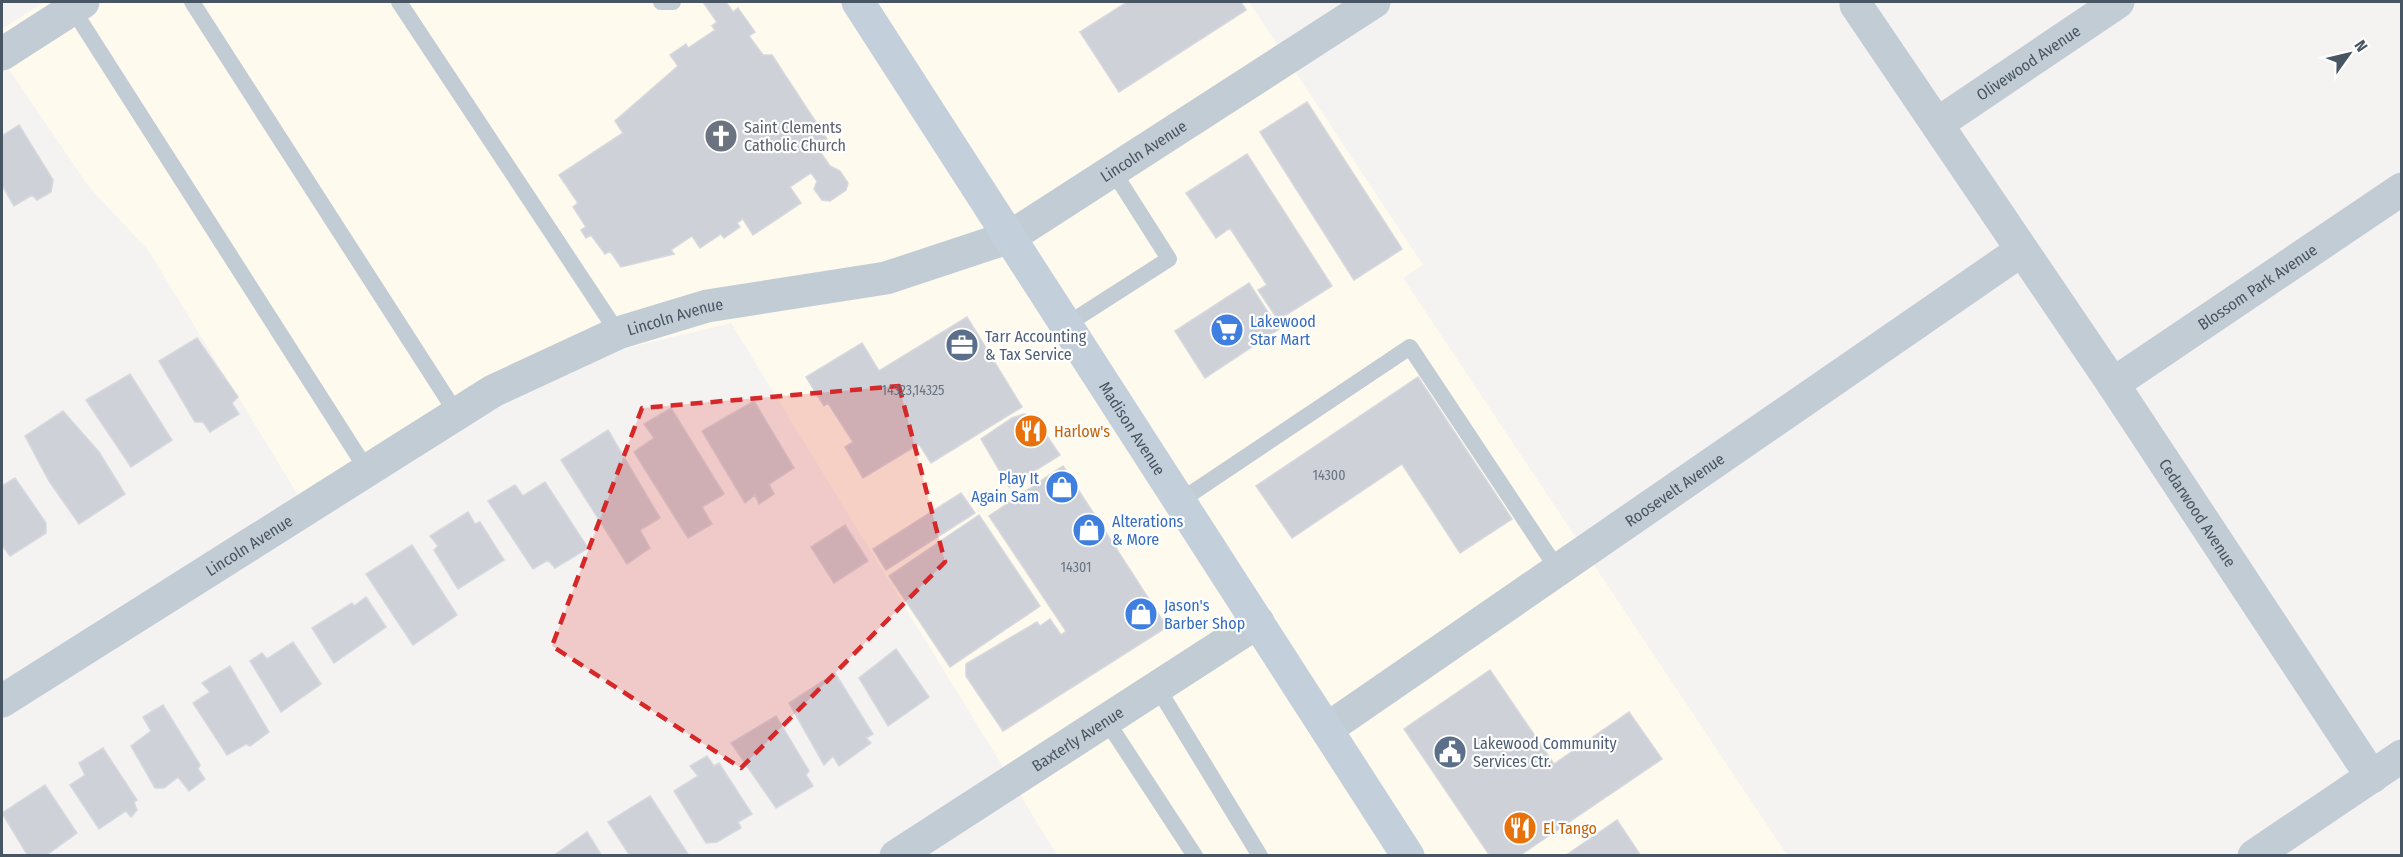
<svg xmlns="http://www.w3.org/2000/svg" width="2403" height="857" viewBox="0 0 2403 857" font-family="'Fira Sans Condensed',sans-serif">
	<style>
		.commercial { fill: #fefaed }
		.building { fill: #ced1d8; stroke: #d6d8de; stroke-width: 1.5 }
		.lines { fill: none; stroke-linecap: round; stroke-linejoin: round }
		.lane { stroke: #c2ccd5; stroke-width: 16 }
		.street { stroke: #c2ccd5; stroke-width: 33 }
		.secondary { stroke: #c4cfdc; stroke-width: 33 }
		.marked { fill: #d62828; fill-opacity: 0.2; stroke: #d62828; stroke-width: 4.5; stroke-dasharray: 12 8; stroke-linejoin: round }
		.labels { text-anchor: middle; dominant-baseline: central; stroke-width: 4.5; stroke-linejoin: round; paint-order: stroke }
		.number-label { font-size: 14px; fill: #6a7480 }
		.street-label { font-size: 16px; fill: #485562; stroke: #fff }
		.worship-label { font-size: 16px; fill: #5b616d; stroke: #fff; text-anchor: start }
		.shop-label { font-size: 16px; fill: #366cbe; stroke: #fff; text-anchor: start }
		.service-label { font-size: 16px; fill: #4e5e75; stroke: #fff; text-anchor: start }
		.food-label { font-size: 16px; fill: #c56008; stroke: #fff; text-anchor: start }
	</style>
	<rect width="100%" height="100%" fill="#f5f3f2"/>
	<path class="commercial" d="M44 2H1249L1423 265 1403 278 1787 855H1057L731 323 614 351 457 414 306 508 148 250 89 187 2 59V29Z"/>
	<path class="building" d="M703 2H726L733 12 738 8 755 32 749 36 763 55H772L827 139 816 146 830 166 840 171 848 183 846 190 830 201 822 200 814 189 817 181 811 173 790 187 801 203 753 235 743 219 737 223 740 227 724 238 721 234 700 248 692 236 671 250 674 254 621 267 610 251 605 254 591 235 586 238 581 230 586 227 573 207 578 203 559 175 623 133 615 121 678 66 670 55 686 44 688 48 715 30 712 26 717 22Z
		M1127 2H1241L1246 10 1119 92 1080 32Z
		M1307 102 1402 249 1354 280 1260 132Z
		M19 125 53 180 51 192 37 200 32 195 14 206 2 185V136Z
		M1247 154 1332 286 1278 320 1258 290 1267 285 1230 228 1216 238 1186 193Z
		M1249 283 1279 329 1205 378 1175 331Z
		M967 317 1022 407 931 463 919 444 863 478 845 447 853 442 828 403 824 406 806 377 862 343 879 371Z
		M197 338 238 397 232 403 239 414 210 432 203 422H195L159 361Z
		M130 374 172 440 131 467 86 400Z
		M1418 377 1512 519 1460 553 1402 464 1292 538 1256 486Z
		M754 401 794 468 769 484 774 494 759 504 755 495 745 503 702 431Z
		M671 408 724 494 702 507 712 524 688 538 634 452 654 438 644 424Z
		M63 411 99 452 125 494 79 524 49 481 25 436Z
		M1024 414 1034 417 1060 455 1009 487 981 439 1012 418Z
		M608 430 660 518 640 530 650 548 627 564 561 460Z
		M1063 466 1167 627 1003 731 966 676V664L1037 622 1040 626 1050 619 1061 635 1066 631 989 516Z
		M15 478 46 523V533L10 556 2 545V486Z
		M545 482 588 548 555 568 548 560 533 569 488 501 515 485 523 496Z
		M961 493 975 513 886 570 873 549Z
		M468 512 475 524 480 522 504 560 458 589 434 550 438 546 430 536Z
		M979 515 1040 606 950 667 889 576Z
		M845 525 868 561 834 583 811 547Z
		M412 545 457 615 413 645 366 574Z
		M366 597 386 627 334 663 312 628 352 603 354 606Z
		M293 642 321 684 281 712 250 661 262 653 267 659Z
		M896 649 929 697 888 726 859 678Z
		M230 666 269 732 250 746 246 744 227 755 193 703 210 692 202 683Z
		M1490 670 1554 764 1629 712 1662 759 1519 856H1490L1404 729Z
		M835 673 873 734 866 738 871 743 839 766 833 756 824 765 789 703Z
		M163 705 200 765 198 769 205 779 189 791 178 777 164 788H155L131 746 151 731 143 717Z
		M776 716 809 771 806 775 813 786 776 808 731 743Z
		M103 748 137 800 134 802 137 810 131 817 126 811 99 829 70 785 85 775 79 763Z
		M707 756 714 766 719 763 752 814 738 822 741 828 717 842 706 843 674 791 698 776 690 766Z
		M45 785 77 833 45 856H28L2 813Z
		M650 796 688 854 630 856 608 822Z
		M1617 820 1641 856H1565L1601 831Z
		M587 832 602 856H553Z"/>
	<g class="lines">
		<path class="lane" d="M192 2 457 414
			M399 2 618 333
			M661 2H673
			M72 8 367 470
			M1066 325 1169 259 1113 171
			M1180 501 1410 347 1558 570
			M1157 687 1260 856
			M1106 720 1195 856"/>
		<g class="street">
			<path id="s1" d="M1856 5 2113 384 2372 777"/>
			<path d="M2 54 83 2"/>
			<path id="s2" d="M1937 124 2118 2"/>
			<path id="s3" d="M2113 384 2402 189"/>
			<path id="s4" d="M2 701 493 391 618 333 707 306 886 278 1010 237 1374 2"/>
			<path id="s5" d="M1327 729 2022 250"/>
			<path id="s6" d="M896 856 1258 622"/>
			<path d="M2254 856 2402 756"/>
		</g>
		<path class="secondary" id="s7" d="M858 2 1408 856"/>
	</g>
	<path class="marked" d="M899 386 945 562 741 768 552 646 642 408Z"/>
	<defs>
		<symbol id="church-disc" viewBox="-11 -11 22 22"><circle r="9.5" fill="#6b7280" stroke="#fff"/><path d="M-1.2-6h2.4v3.5h3.3v2.4h-3.3V6h-2.4V-.1h-3.3v-2.4h3.3Z" fill="#fff"/></symbol>
		<symbol id="supermarket-disc" viewBox="-11 -11 22 22"><circle r="9.5" fill="#3f7fe0" stroke="#fff"/><path d="M-6-5.5h2.5l.6 2H6L4.5 2H-2.5L-4.4-4H-6ZM-1.5 3.2a1.3 1.3 0 1 0 .1 0ZM3 3.2a1.3 1.3 0 1 0 .1 0Z" fill="#fff"/></symbol>
		<symbol id="office-disc" viewBox="-11 -11 22 22"><circle r="9.5" fill="#5c6f8a" stroke="#fff"/><path d="M-6-3h4V-5.5h4V-3h4V5H-6ZM-1-4.5V-3h2v-1.5ZM-6 0V1H6V0Z" fill="#fff"/></symbol>
		<symbol id="restaurant-disc" viewBox="-11 -11 22 22"><circle r="9.5" fill="#e8710a" stroke="#fff"/><path d="M-5-6h1v4h1v-4h1v4h1v-4h1v5L-1.5 .5V6h-2V.5L-5-1ZM5-6V6H3V1.5H1.5Q1.5-4 5-6Z" fill="#fff"/></symbol>
		<symbol id="shop-disc" viewBox="-11 -11 22 22"><circle r="9.5" fill="#3f7fe0" stroke="#fff"/><path d="M-5-2.5h2.3a2.7 3.5 0 0 1 5.4 0H5L5.5 6h-11ZM-1.5-2.5h3a1.5 2.3 0 0 0-3 0Z" fill="#fff"/></symbol>
		<symbol id="civic-disc" viewBox="-11 -11 22 22"><circle r="9.5" fill="#5c6f8a" stroke="#fff"/><path d="M-.6-6.5H3V-4.5H.6V-3L4-1V1h2V6H-6V1h2V-1L-.6-3ZM-1.2 2.5V6h2.4V2.5Z" fill="#fff"/></symbol>
	</defs>
	<g fill-rule="evenodd">
		<use href="#church-disc" x="702" y="117" width="38" height="38"/>
		<use href="#supermarket-disc" x="1208" y="311" width="38" height="38"/>
		<use href="#office-disc" x="943" y="326" width="38" height="38"/>
		<use href="#restaurant-disc" x="1012" y="412" width="38" height="38"/>
		<use href="#shop-disc" x="1043" y="468" width="38" height="38"/>
		<use href="#shop-disc" x="1070" y="511" width="38" height="38"/>
		<use href="#shop-disc" x="1122" y="595" width="38" height="38"/>
		<use href="#civic-disc" x="1431" y="733" width="38" height="38"/>
		<use href="#restaurant-disc" x="1501" y="809" width="38" height="38"/>
	</g>
	<g class="labels">
		<g class="number-label">
			<text x="913" y="390">14323,14325</text>
			<text x="1329" y="475">14300</text>
			<text x="1076" y="567">14301</text>
		</g>
		<g class="street-label">
			<text stroke="none"><textPath href="#s2" startOffset="110">Olivewood Avenue</textPath></text>
			<text stroke="none"><textPath href="#s4" startOffset="1282">Lincoln Avenue</textPath></text>
			<text stroke="none"><textPath href="#s3" startOffset="174">Blossom Park Avenue</textPath></text>
			<text stroke="none"><textPath href="#s4" startOffset="778">Lincoln Avenue</textPath></text>
			<text stroke="none"><textPath href="#s7" startOffset="507">Madison Avenue</textPath></text>
			<text stroke="none"><textPath href="#s5" startOffset="422">Roosevelt Avenue</textPath></text>
			<text stroke="none"><textPath href="#s1" startOffset="612">Cedarwood Avenue</textPath></text>
			<text stroke="none"><textPath href="#s4" startOffset="292">Lincoln Avenue</textPath></text>
			<text stroke="none"><textPath href="#s6" startOffset="216">Baxterly Avenue</textPath></text>
		</g>
		<g class="worship-label">
			<text x="744" y="127">Saint Clements<tspan x="744" dy="18">Catholic Church</tspan></text>
		</g>
		<g class="shop-label">
			<text x="1250" y="321">Lakewood<tspan x="1250" dy="18">Star Mart</tspan></text>
			<text x="1039" y="478" text-anchor="end">Play It<tspan x="1039" dy="18">Again Sam</tspan></text>
			<text x="1112" y="521">Alterations<tspan x="1112" dy="18">&amp; More</tspan></text>
			<text x="1164" y="605">Jason's<tspan x="1164" dy="18">Barber Shop</tspan></text>
		</g>
		<g class="service-label">
			<text x="985" y="336">Tarr Accounting<tspan x="985" dy="18">&amp; Tax Service</tspan></text>
			<text x="1473" y="743">Lakewood Community<tspan x="1473" dy="18">Services Ctr.</tspan></text>
		</g>
		<g class="food-label">
			<text x="1054" y="431">Harlow's</text>
			<text x="1543" y="828">El Tango</text>
		</g>
	</g>
	<rect width="2403" height="857" fill="none" stroke="#485562" stroke-width="6"/>
	<g transform="translate(2349 54) rotate(56)" stroke="#ffffff" stroke-width="4.5" paint-order="stroke">
	<path d="M0-4.5L10 22L0 15L-10 22Z" fill="#485562"/>
	<text y="-9" font-size="16" font-weight="bold" text-anchor="middle" fill="#485562">N</text>
	</g>
</svg>
